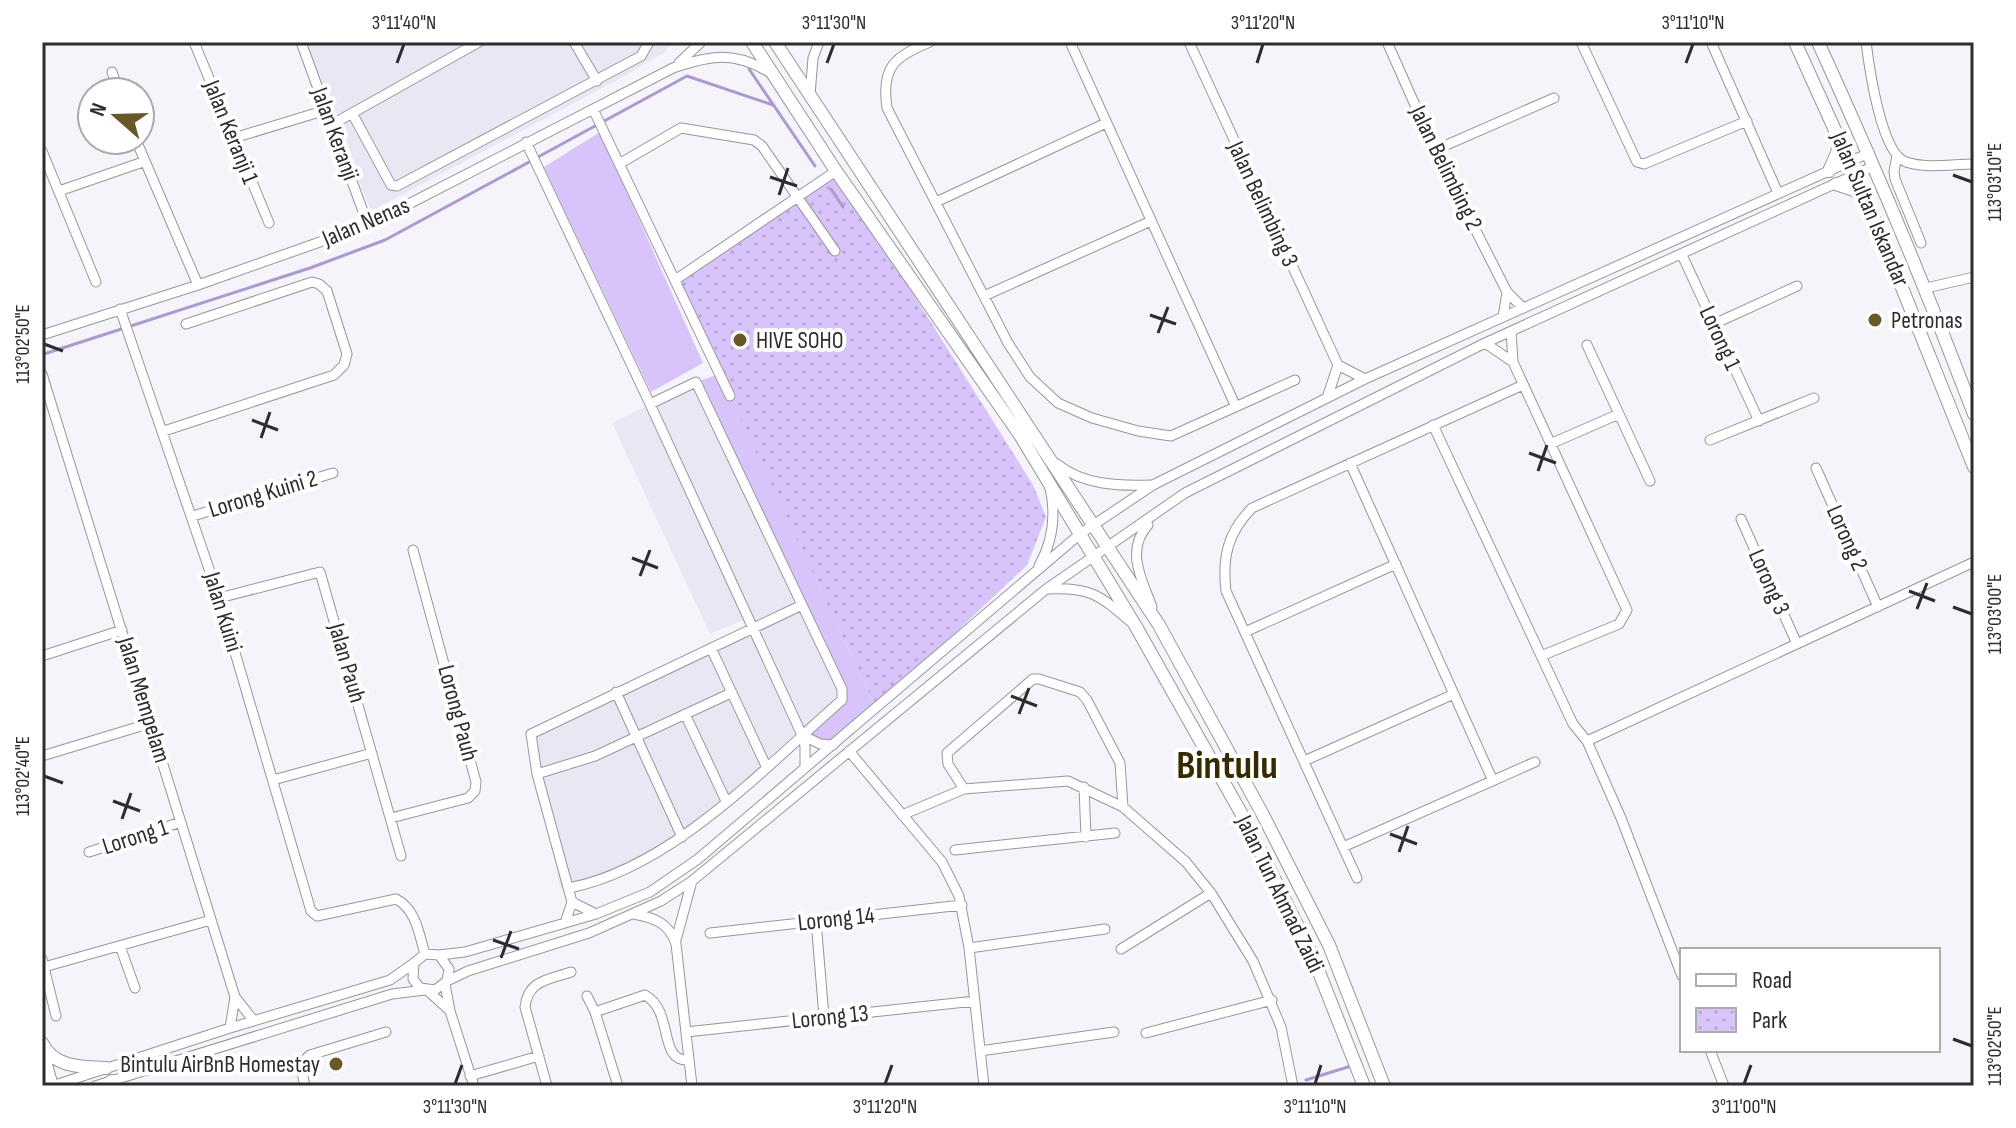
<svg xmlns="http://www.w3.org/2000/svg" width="2016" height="1128" viewBox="0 0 2016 1128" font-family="'Sofia Sans Condensed',sans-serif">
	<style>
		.built { fill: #eae6f3 }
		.green { fill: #d8c4fa }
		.park { fill: url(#park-dots) }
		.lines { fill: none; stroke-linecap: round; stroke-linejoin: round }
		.stream { stroke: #ae99cf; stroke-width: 3 }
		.minor-casing { stroke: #98969c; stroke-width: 11 }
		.major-casing { stroke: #98969c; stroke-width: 14 }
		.minor { stroke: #fff; stroke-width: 9 }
		.major { stroke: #fff; stroke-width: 12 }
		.ticks { fill: none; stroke: #2d2c2f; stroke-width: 3 }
		.poi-dot { fill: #685825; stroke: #fff; stroke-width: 3 }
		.labels { text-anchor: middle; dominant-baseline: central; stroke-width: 8; stroke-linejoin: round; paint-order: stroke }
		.street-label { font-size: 24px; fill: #2d2c2f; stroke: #fff }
		.poi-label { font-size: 24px; fill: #2d2c2f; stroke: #fff; text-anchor: start }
		.town-label { font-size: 40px; font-weight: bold; fill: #362a00; stroke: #fff }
		.neatline { fill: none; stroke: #2d2c2f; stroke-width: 3 }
		.ticks-label { font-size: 20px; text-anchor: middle; fill: #2d2c2f }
	</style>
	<defs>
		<pattern id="park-dots" width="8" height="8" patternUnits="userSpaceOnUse" patternTransform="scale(2)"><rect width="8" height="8" fill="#d8c4fa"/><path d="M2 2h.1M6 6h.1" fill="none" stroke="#baa9d7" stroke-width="1.8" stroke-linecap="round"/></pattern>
	</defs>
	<rect width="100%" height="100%" fill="#f6f4fb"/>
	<path class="built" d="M303 42H672L665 52 614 82 371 211Z
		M696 382 843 696 686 835 613 876 560 888 532 732 753 628 748 618 710 634 612 423Z"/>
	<path class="green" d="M600 132 703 363 651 392 544 167Z
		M720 374 876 708 833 745 802 735 843 696 696 382Z"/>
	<path class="park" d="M836 171 1033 485 1046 517 1027 565 876 708 675 280Z"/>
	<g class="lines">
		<path class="stream" d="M749 69 815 166
			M538 157 687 76 773 105
			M831 189 843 207
			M44 354 310 268 385 240 531 161
			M1306 1080 1351 1066"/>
		<defs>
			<path id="minor" d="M194 42 269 223
				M301 42 368 225
				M574 42 597 81
				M930 42C894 57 881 67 887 108L1008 343 1030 377 1058 403 1092 418 1138 431 1171 436 1295 380
				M1070 42 1236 407
				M1189 42 1338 365 1365 379
				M1387 42 1435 150 1507 292 1523 308
				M1581 42 1637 162 1644 164 1747 121
				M1711 42 1778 193
				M1866 42C1869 66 1881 154 1906 162 1926 169 1953 164 1974 164
				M679 63 701 42
				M112 72 119 92
				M810 95 813 58 819 42
				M593 109 730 396
				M352 113 391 185 397 186 641 56 649 42
				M331 125 479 42
				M234 138 326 110
				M136 140 198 285
				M526 142 650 404 802 735 805 746V768
				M1435 150 1554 98
				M42 151 96 282
				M1897 156 1894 171 1895 179 1921 243
				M619 164 681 128 754 140 762 146 835 251
				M59 191 143 162
				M936 202 1106 123
				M1682 255 1759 421
				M675 280 836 171
				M1926 288 1974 277
				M984 296 1151 221
				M120 309 219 598 311 911 317 916 396 899C416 909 419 934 425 954
				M1503 317 1507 292
				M1714 324 1797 286
				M1511 332 1513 362 1627 610 1619 624 1541 656
				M42 335 198 285 368 225 673 68C711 55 734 51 769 72
				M1485 343 1513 362
				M1587 345 1650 481
				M42 374 235 997 230 1028
				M1327 398 1338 365
				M1433 425 1573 724 1587 741 1974 562
				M164 431 334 375 344 365 347 354 327 291 319 284 312 282 186 324
				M1710 440 1814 398
				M1550 444 1619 414
				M1350 463 1493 781
				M1057 464C1083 485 1118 486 1150 485
				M1816 468 1878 607
				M193 516 333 473
				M1741 519 1797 644
				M1148 525C1125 550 1142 580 1152 607
				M1039 566C1053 541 1056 515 1050 488
				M1048 589C1091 587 1099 595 1131 622
				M219 598 320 572 401 856
				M1245 632 1396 564
				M711 648 766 766
				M42 656 122 630
				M616 692 682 837
				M685 714 726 801
				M802 735 820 744 833 745
				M1587 741 1621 818 1682 976
				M849 751 942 862 959 896 969 948 984 1086
				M42 756 151 723
				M1304 761 1454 694
				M537 774 595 756 731 693
				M273 780 372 753
				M1084 787 1086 837
				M964 789 948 764 947 753 1033 679H1039L1080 692 1087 700 1120 763 1123 807
				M902 815 964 789 1068 781 1123 807 1186 862 1211 893 1253 961 1281 1027 1293 1086
				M391 818 468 798 475 791 476 782 413 550
				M1343 847 1535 762
				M955 850 1115 833
				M89 852 181 822
				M1357 878 1226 591C1222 557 1228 532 1252 508L1523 385
				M569 888C672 868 764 768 842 700V689L696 382 650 404
				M572 902 596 914
				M634 914C655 918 669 923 676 944L692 1086
				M816 921 824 1017
				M565 923 572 902 537 774 531 734 802 605
				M710 933 962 905
				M676 940 692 881
				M120 946 135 988
				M969 948 1105 929
				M1121 949 1211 893
				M439 955 465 952 596 914 650 892 698 859 1080 534 1153 485 1365 379 1869 153
				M42 959 44 967 211 920
				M44 967 56 1016
				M447 981 449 969 439 955 425 954 414 963 413 979 420 988 435 990 447 981 468 971 589 933 661 901 692 881 1045 590 1185 493 1485 343 1874 166
				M445 984 450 1011 474 1086
				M428 991 450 1011
				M587 996 595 1012 618 1086
				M235 997 254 1021
				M595 1012 645 995C675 1012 657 1062 689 1060
				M686 1032 975 1001
				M1146 1033 1272 1000
				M1710 1050 1724 1086
				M980 1051 1114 1032
				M470 1076 539 1056
				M52 1086 230 1028 390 980 414 963
				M95 1086 392 994 425 990
				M305 1086C302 1072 298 1064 310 1055L386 1032
				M547 1086 525 1007C528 980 548 980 571 972"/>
			<path id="major" d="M752 42 836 171 1020 435 1135 625 1245 820 1313 957 1364 1086
				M775 42 1159 625 1262 813 1329 945 1384 1086
				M1795 42 1868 203 1974 467
				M1818 42C1874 164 1926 288 1974 414
				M1829 171 1837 153 1839 140
				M1836 184 1854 190 1866 200
				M42 1043C54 1068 82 1067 106 1068
				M42 1051 52 1086
				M105 1086 112 1081"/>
		</defs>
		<use href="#minor" class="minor-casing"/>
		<use href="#major" class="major-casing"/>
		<use href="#minor" class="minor"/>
		<use href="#major" class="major"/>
	</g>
	<path class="ticks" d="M397 63 404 44M827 63 834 44M1257 63 1263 44M1686 63 1693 44M1953 175 1972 182M770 177 797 186M779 195 788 168M1150 315 1176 324M1158 333 1168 307M44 344 63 351M252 420 278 430M261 438 270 412M1529 453 1556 463M1538 471 1547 445M632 558 658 568M640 576 650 550M1909 591 1935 601M1953 607 1972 614M1917 609 1927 583M1011 696 1037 706M1019 714 1029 688M44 776 63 783M113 801 140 811M122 819 131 793M1390 834 1417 844M1399 852 1408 826M493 940 519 949M501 958 511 931M1953 1039 1972 1046M455 1084 462 1065M885 1084 892 1065M1315 1084 1321 1065M1744 1084 1751 1065"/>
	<g class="poi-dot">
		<circle cx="1875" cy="320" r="8"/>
		<circle cx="740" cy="340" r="8"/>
		<circle cx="336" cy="1064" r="8"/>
	</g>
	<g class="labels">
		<g class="street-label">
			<text transform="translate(231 132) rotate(68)">Jalan Keranji 1</text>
			<text transform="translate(335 134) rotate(70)">Jalan Keranji</text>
			<text transform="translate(1446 168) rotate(64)">Jalan Belimbing 2</text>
			<text transform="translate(1263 204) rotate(65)">Jalan Belimbing 3</text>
			<text transform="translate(1870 209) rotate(67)">Jalan Sultan Iskandar</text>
			<text transform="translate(366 222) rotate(-23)">Jalan Nenas</text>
			<text transform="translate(1720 338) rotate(65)">Lorong 1</text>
			<text transform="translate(263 494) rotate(-17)">Lorong Kuini 2</text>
			<text transform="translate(1847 538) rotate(66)">Lorong 2</text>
			<text transform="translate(1769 582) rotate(66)">Lorong 3</text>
			<text transform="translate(223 612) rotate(73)">Jalan Kuini</text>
			<text transform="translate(347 663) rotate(74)">Jalan Pauh</text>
			<text transform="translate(144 700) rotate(73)">Jalan Mempelam</text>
			<text transform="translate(458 713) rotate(75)">Lorong Pauh</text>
			<text transform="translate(135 837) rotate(-18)">Lorong 1</text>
			<text transform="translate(1280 894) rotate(64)">Jalan Tun Ahmad Zaidi</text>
			<text transform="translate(836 919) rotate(-6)">Lorong 14</text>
			<text transform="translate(830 1017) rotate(-6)">Lorong 13</text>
		</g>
		<g class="poi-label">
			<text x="1891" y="320">Petronas</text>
			<text x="756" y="340">HIVE SOHO</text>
			<text x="320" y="1064" text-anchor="end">Bintulu AirBnB Homestay</text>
		</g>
		<g class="town-label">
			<text x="1227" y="766">Bintulu</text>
		</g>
	</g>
	<rect width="2016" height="1128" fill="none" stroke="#ffffff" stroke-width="88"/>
	<rect x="1680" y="948" width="260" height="104" fill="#ffffff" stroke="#ababac" stroke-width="2"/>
	<rect x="1696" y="974" width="40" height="12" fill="#ffffff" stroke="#ababac" stroke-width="2"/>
	<text x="1752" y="988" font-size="24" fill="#2d2c2f">Road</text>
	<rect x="1696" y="1008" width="40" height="24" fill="url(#park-dots)" stroke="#ababac" stroke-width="2"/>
	<text x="1752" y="1028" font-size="24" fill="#2d2c2f">Park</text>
	<g transform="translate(116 116) rotate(290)"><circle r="38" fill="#ffffff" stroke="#ababac" stroke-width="2"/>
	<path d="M0-6L14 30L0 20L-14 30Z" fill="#685825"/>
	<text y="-12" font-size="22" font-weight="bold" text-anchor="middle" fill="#2d2c2f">N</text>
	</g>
	<rect x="44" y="44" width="1928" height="1040" class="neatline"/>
	<g class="ticks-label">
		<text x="404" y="29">3°11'40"N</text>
		<text x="834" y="29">3°11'30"N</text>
		<text x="1263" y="29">3°11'20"N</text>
		<text x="1693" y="29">3°11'10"N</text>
		<text transform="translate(1994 182) rotate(-90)" y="7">113°03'10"E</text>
		<text transform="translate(22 344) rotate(-90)" y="7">113°02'50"E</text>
		<text transform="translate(1994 614) rotate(-90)" y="7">113°03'00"E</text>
		<text transform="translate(22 776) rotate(-90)" y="7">113°02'40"E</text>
		<text transform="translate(1994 1046) rotate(-90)" y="7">113°02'50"E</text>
		<text x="455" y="1113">3°11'30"N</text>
		<text x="885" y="1113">3°11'20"N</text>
		<text x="1315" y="1113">3°11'10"N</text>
		<text x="1744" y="1113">3°11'00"N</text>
	</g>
</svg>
